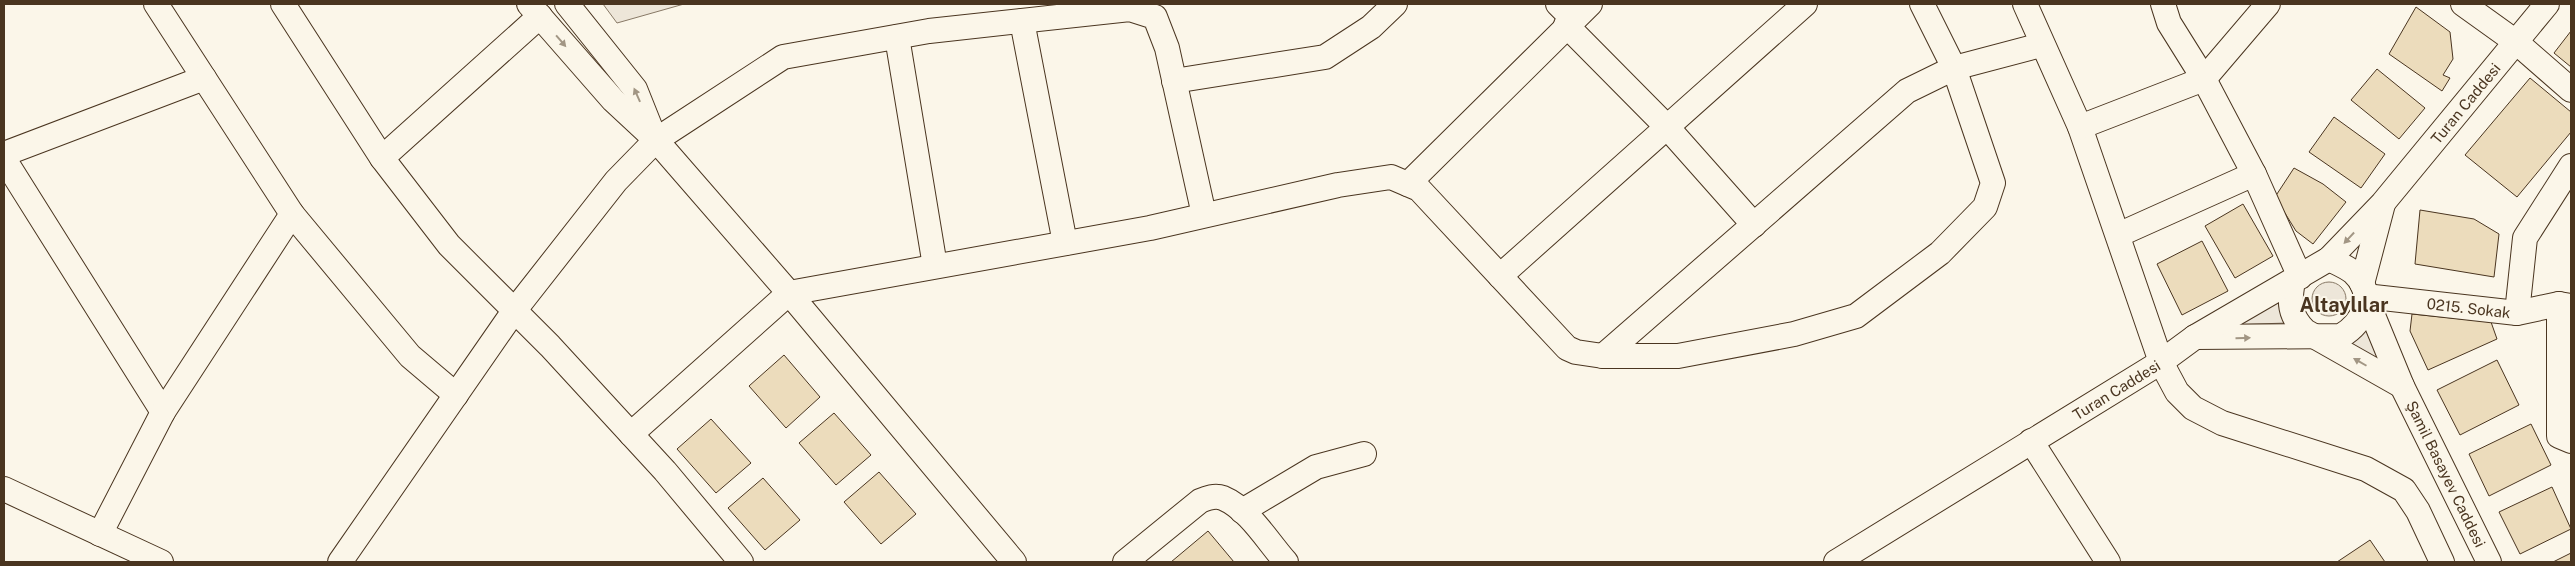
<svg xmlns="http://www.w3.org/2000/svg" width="2575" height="566" viewBox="0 0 2575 566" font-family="'Public Sans',sans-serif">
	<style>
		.green { fill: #ede6d9; stroke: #887966 }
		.building { fill: #ecdcbc; stroke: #4a3520 }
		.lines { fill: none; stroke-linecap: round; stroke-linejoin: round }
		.minor-casing { stroke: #4a3520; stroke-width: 26 }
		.minor { stroke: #fbf6e9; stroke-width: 24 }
		.oneway { fill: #a29684 }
		.labels { text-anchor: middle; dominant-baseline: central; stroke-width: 4; stroke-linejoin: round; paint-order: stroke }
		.street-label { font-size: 15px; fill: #4a3520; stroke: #fbf6e9 }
		.district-label { font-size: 20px; font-weight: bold; fill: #4a3520; stroke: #fbf6e9 }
	</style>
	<rect width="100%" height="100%" fill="#fbf6e9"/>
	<path class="green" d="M603 4H684L617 23Z
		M2312 299a17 17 0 1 1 34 0a17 17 0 1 1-34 0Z
		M2281 301 2286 323 2229 325Z
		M2369 325 2390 373 2348 342Z"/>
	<path class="building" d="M2416 7 2450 32 2453 59 2443 75 2450 78 2442 91 2389 54Z
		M2571 31V67L2554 53Z
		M2377 69 2425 108 2399 139 2351 100Z
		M2530 78 2571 112V132L2517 197 2465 155Z
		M2334 117 2385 154 2361 188 2309 152Z
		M2294 168 2323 184 2346 202 2313 244 2296 231 2275 197Z
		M2243 204 2273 256 2235 278 2205 226Z
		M2420 210 2474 219 2499 234 2494 277 2415 264Z
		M2202 241 2228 291 2182 315 2157 264Z
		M2412 314 2491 322 2497 339 2428 370 2410 331Z
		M784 355 820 397 786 428 749 386Z
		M2497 360 2519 405 2460 435 2437 390Z
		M834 413 871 455 836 485 799 443Z
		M711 419 751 463 716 493 677 449Z
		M2531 424 2551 465 2489 496 2469 454Z
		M879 472 916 514 881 544 844 502Z
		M763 478 800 520 765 550 728 508Z
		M2552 487 2571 529 2520 554 2499 512Z
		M1208 531 1234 562H1171Z
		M2370 540 2385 562H2337Z
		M2571 553V562H2553Z"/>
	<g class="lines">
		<defs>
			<g id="minor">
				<path d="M156 4 292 214 410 356 456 395"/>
				<path d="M283 4 382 158 449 245 550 346 665 471 741 562"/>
				<path d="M529 4 613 100 656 140 789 293 1014 562"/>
				<path d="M567 4 635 89 653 134"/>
				<path d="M1558 4 1573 19"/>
				<path d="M2025 4 2080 127 2161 362 2177 392 2193 408 2222 423 2366 469 2404 490 2418 511 2442 562"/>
				<path d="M2163 4 2169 23 2204 79 2254 174"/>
				<path d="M2463 4 2516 42 2571 90"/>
				<path d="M1022 21 1065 243"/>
				<path d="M1566 25 1667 127 1754 225"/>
				<path d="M897 37 935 266"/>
				<path d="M1174 81 1325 57 1371 27 1395 4"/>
				<path d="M2080 127 2204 79 2268 4"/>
				<path d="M4 154 204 78"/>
				<path d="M382 158 540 16"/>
				<path d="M4 159 163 412"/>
				<path d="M1408 184 1590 4"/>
				<path d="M2118 235 2254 174 2300 277"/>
				<path d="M1500 276 1805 4"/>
				<path d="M2293 281C2289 302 2289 315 2305 331L2402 386"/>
				<path d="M2362 284 2383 204"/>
				<path d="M2559 304V436L2571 441"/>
				<path d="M2517 313 2525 238 2571 166"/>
				<path d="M2195 337 2341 336C2363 323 2377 295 2354 273 2347 267 2337 263 2329 259"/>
				<path d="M1603 356 1907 91 1954 68 2041 45"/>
				<path d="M631 434 789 293 1150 228 1338 185 1391 177 1419 189 1567 348 1576 352 1603 356H1678L1794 334 1856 316 1940 253 1985 207 1993 183 1954 68 1922 4"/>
				<path d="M2031 441 2108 562"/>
				<path d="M4 489 161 562"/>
				<path d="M1242 511 1316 467 1364 454"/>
				<path d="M100 534 163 412 292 214"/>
				<path d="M340 562 514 311 616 181 656 140 783 57 929 31 1130 9 1155 17 1167 48 1204 215"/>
				<path d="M1125 562 1200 501C1207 498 1215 495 1223 498 1249 509 1268 542 1286 562"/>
				<path id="s1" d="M1836 562 2161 362 2195 337 2329 259 2383 203 2547 4"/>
				<path id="s2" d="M2489 562 2402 386 2365 296 2517 313 2559 304 2571 306"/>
			</g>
		</defs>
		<use href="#minor" class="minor-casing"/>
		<use href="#minor" class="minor"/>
	</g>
	<defs><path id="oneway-solid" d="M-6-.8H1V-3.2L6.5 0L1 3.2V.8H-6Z" transform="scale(1.25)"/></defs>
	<g class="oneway">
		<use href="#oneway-solid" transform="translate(561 41) rotate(49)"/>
		<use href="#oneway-solid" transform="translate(637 95) rotate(-114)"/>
		<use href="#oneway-solid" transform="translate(2349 238) rotate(133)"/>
		<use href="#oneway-solid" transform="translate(2243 338) rotate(-2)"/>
		<use href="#oneway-solid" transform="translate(2360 362) rotate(-150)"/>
	</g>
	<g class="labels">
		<g class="street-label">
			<text stroke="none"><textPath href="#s1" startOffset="786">Turan Caddesi</textPath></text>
			<text stroke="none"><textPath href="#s2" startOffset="398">0215. Sokak</textPath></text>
			<text stroke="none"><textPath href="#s1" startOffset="329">Turan Caddesi</textPath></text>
			<text transform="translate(2446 474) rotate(64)">Şamil Basayev Caddesi</text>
		</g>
		<g class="district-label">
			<text x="2344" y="305">Altaylılar</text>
		</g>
	</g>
	<rect width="2575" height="566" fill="none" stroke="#4a3520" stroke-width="10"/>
</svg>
